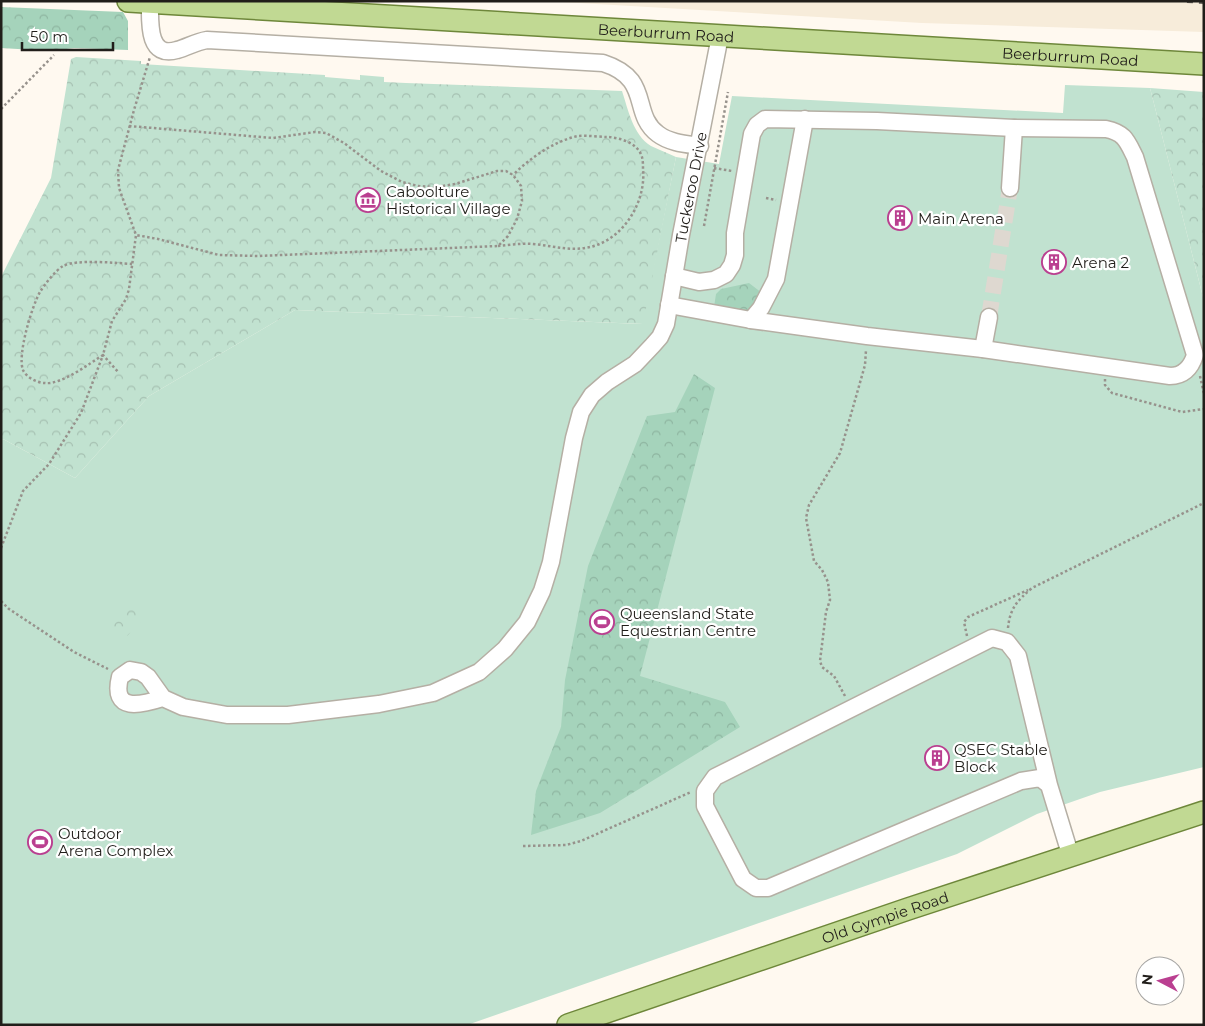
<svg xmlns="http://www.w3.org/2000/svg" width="1205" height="1026" viewBox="0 0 1205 1026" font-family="Montserrat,sans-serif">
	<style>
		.built { fill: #f7ecda }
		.grass { fill: #c1e2d0 }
		.forest { fill: url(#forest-crowns) }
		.park { fill: url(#park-crowns) }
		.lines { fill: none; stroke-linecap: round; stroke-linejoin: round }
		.minor-tunnel { stroke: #ded8d0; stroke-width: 16; stroke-dasharray: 16 8; stroke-linecap: butt }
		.minor-casing { stroke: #b5afa4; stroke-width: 19 }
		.major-casing { stroke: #6e873a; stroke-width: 24 }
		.path { stroke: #97928c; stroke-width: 2.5; stroke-dasharray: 2.5 2.5; stroke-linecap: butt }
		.minor { stroke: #fff; stroke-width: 16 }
		.major { stroke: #c1d993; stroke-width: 21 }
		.rail { stroke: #615d57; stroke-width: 4; stroke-dasharray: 6 6; stroke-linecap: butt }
		.labels { text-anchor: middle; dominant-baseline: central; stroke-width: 4.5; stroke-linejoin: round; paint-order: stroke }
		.street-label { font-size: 15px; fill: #211e1a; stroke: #fff }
		.poi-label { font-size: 15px; fill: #211e1a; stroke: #fff; text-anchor: start }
	</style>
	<defs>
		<pattern id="forest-crowns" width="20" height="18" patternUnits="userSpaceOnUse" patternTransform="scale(1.25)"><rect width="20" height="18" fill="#a5d3bb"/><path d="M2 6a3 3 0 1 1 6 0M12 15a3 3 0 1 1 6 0" fill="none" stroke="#8eb5a0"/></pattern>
		<pattern id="park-crowns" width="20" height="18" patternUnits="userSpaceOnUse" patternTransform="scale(1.25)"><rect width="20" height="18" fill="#c1e2d0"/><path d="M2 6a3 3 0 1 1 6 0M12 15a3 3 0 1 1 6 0" fill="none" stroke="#a6c1b2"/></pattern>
	</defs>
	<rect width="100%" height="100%" fill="#fff9f0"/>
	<path class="built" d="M545 1H1204V32L922 23Z"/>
	<path class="grass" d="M1065 85 1150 88 1204 301V767L1100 792 1037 814 957 854 467 1025H1V440L3 439 75 478 149 396 295 310 642 324 676 157 719 164 732 96 1063 113Z"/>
	<path class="forest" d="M1 7 123 12 128 21V50L74 48 51 51 1 48Z
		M749 283 762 293 752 312 714 307 716 294 721 289Z
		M694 374 715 388 640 676 725 702 740 727 600 813 531 835 536 791 561 727 565 680 588 566 647 416 675 412Z"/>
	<path class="park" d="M76 57 141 61V64L325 75V77L360 80V75L384 77V82L406 83 622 91C628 109 633 135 651 146 659 150 668 153 676 157L643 324 295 310 149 396 75 478 3 439 1 440V277L51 178 71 59Z
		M1150 88 1204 92V301Z
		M131 606 144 619 122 641 109 629Z"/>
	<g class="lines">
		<path class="minor-tunnel" d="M989 317 1010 188"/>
		<defs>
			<g id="minor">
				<path d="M150 2C150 21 147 59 177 50 188 47 195 42 207 40L603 63C653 79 630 113 658 134 670 143 686 144 700 146"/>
				<path d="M1010 188 1014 128"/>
				<path d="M669 305 751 320 867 336 983 349 1170 376C1183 376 1191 368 1195 355L1135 157C1127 141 1125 133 1106 129L1014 128 877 121 765 119 757 125 752 134 735 233V255L732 265 726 274 714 280 699 282 674 276"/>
				<path d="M751 320 761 308 776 279 805 119"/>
				<path d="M983 349 989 317"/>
				<path id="s1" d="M163 698C141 705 111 713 120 677L130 670 141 672 148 677 163 698 183 707 227 715H288L379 704 433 693 479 672 505 649 527 622 542 591 551 562 574 438 581 412 592 395 607 382 635 364 653 345 660 337 666 324 681 235 720 36"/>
				<path d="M1049 785 1040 778 1021 781 768 888H756L743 879 705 806V791L715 777 992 638 1007 642 1018 656 1049 785 1071 857"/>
			</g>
			<g id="major">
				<path id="s2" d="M128 1 1204 64"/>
				<path id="s3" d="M568 1025 908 909 1204 812"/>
			</g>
		</defs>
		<use href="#minor" class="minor-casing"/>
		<use href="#major" class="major-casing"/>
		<path class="path" d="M1 109 54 55
			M129 126 273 138 315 132 326 133 344 143 381 171 402 182 418 186 436 187 455 184 497 171H506L513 175 521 186 522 201 517 219 508 236 498 246 258 256 219 255 158 239 136 235
			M714 168 732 171
			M766 198 776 200
			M704 226 728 92
			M498 246C509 245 521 243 533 244 555 246 575 253 597 245 627 234 646 199 643 169 643 165 643 161 642 157 638 143 621 138 608 137 599 137 587 135 578 136 554 141 530 158 513 175
			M132 264C117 263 76 259 63 266 55 271 45 284 40 292 32 306 17 355 23 370 26 377 37 383 45 383 61 385 89 364 103 355L112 321 126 299 129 289 136 235 119 188 118 170 134 110 150 57
			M1200 376 1204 394
			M1105 379V385L1112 393 1182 412 1204 409
			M1 548 23 491 49 464 81 413 103 355 119 373
			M1 601 9 609 74 652 108 669
			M1008 628C1010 608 1017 601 1032 588L1204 503
			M967 636 964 622 968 617 1028 590
			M845 696 834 676 822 667 820 661 826 612 830 600 828 582 822 570 814 561 806 518 809 505 840 453 865 365 866 350
			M523 846 566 845 581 841 691 792"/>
		<use href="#minor" class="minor"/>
		<use href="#major" class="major"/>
		<path class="rail" d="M1187 1 1204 2"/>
	</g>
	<defs>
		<symbol id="museum-ring" viewBox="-11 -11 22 22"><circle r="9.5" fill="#fff" stroke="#ba3f90" stroke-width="1.5"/><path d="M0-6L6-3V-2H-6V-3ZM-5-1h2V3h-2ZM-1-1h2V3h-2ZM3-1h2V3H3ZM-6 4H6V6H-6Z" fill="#ba3f90"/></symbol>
		<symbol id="building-ring" viewBox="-11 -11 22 22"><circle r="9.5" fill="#fff" stroke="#ba3f90" stroke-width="1.5"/><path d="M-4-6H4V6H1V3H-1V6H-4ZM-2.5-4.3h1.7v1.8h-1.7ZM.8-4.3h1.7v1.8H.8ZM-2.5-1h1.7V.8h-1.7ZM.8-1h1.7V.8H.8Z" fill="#ba3f90"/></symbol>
		<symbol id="stadium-ring" viewBox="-11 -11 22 22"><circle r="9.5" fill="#fff" stroke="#ba3f90" stroke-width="1.5"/><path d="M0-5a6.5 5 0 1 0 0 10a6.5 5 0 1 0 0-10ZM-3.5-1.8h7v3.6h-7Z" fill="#ba3f90"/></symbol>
	</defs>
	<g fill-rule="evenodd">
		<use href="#museum-ring" x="354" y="186" width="28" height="28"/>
		<use href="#building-ring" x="886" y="204" width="28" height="28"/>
		<use href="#building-ring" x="1040" y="248" width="28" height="28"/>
		<use href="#stadium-ring" x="588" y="608" width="28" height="28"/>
		<use href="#building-ring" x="923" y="744" width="28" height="28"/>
		<use href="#stadium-ring" x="26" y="828" width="28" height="28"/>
	</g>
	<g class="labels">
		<g class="street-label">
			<text stroke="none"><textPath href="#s2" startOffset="539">Beerburrum Road</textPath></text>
			<text stroke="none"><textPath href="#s2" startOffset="944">Beerburrum Road</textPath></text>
			<text stroke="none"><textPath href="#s1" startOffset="1000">Tuckeroo Drive</textPath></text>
			<text stroke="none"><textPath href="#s3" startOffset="335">Old Gympie Road</textPath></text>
		</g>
		<g class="poi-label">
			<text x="386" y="191">Caboolture<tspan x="386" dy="17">Historical Village</tspan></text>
			<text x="918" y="218">Main Arena</text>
			<text x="1072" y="262">Arena 2</text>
			<text x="620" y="613">Queensland State<tspan x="620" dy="17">Equestrian Centre</tspan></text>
			<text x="954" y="749">QSEC Stable<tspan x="954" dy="17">Block</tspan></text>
			<text x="58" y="833">Outdoor<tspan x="58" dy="17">Arena Complex</tspan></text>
		</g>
	</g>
	<rect width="1205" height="1026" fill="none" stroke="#211e1a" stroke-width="5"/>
	<g transform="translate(1160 981) rotate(276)"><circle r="24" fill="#ffffff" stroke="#a6a5a3"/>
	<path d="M0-4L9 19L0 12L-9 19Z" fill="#ba3f90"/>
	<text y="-8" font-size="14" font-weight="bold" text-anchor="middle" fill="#211e1a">N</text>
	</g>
	<path d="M22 42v8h91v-8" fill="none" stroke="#211e1a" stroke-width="2.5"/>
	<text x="30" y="42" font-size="15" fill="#211e1a" stroke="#ffffff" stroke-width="4" paint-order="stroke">50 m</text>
</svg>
